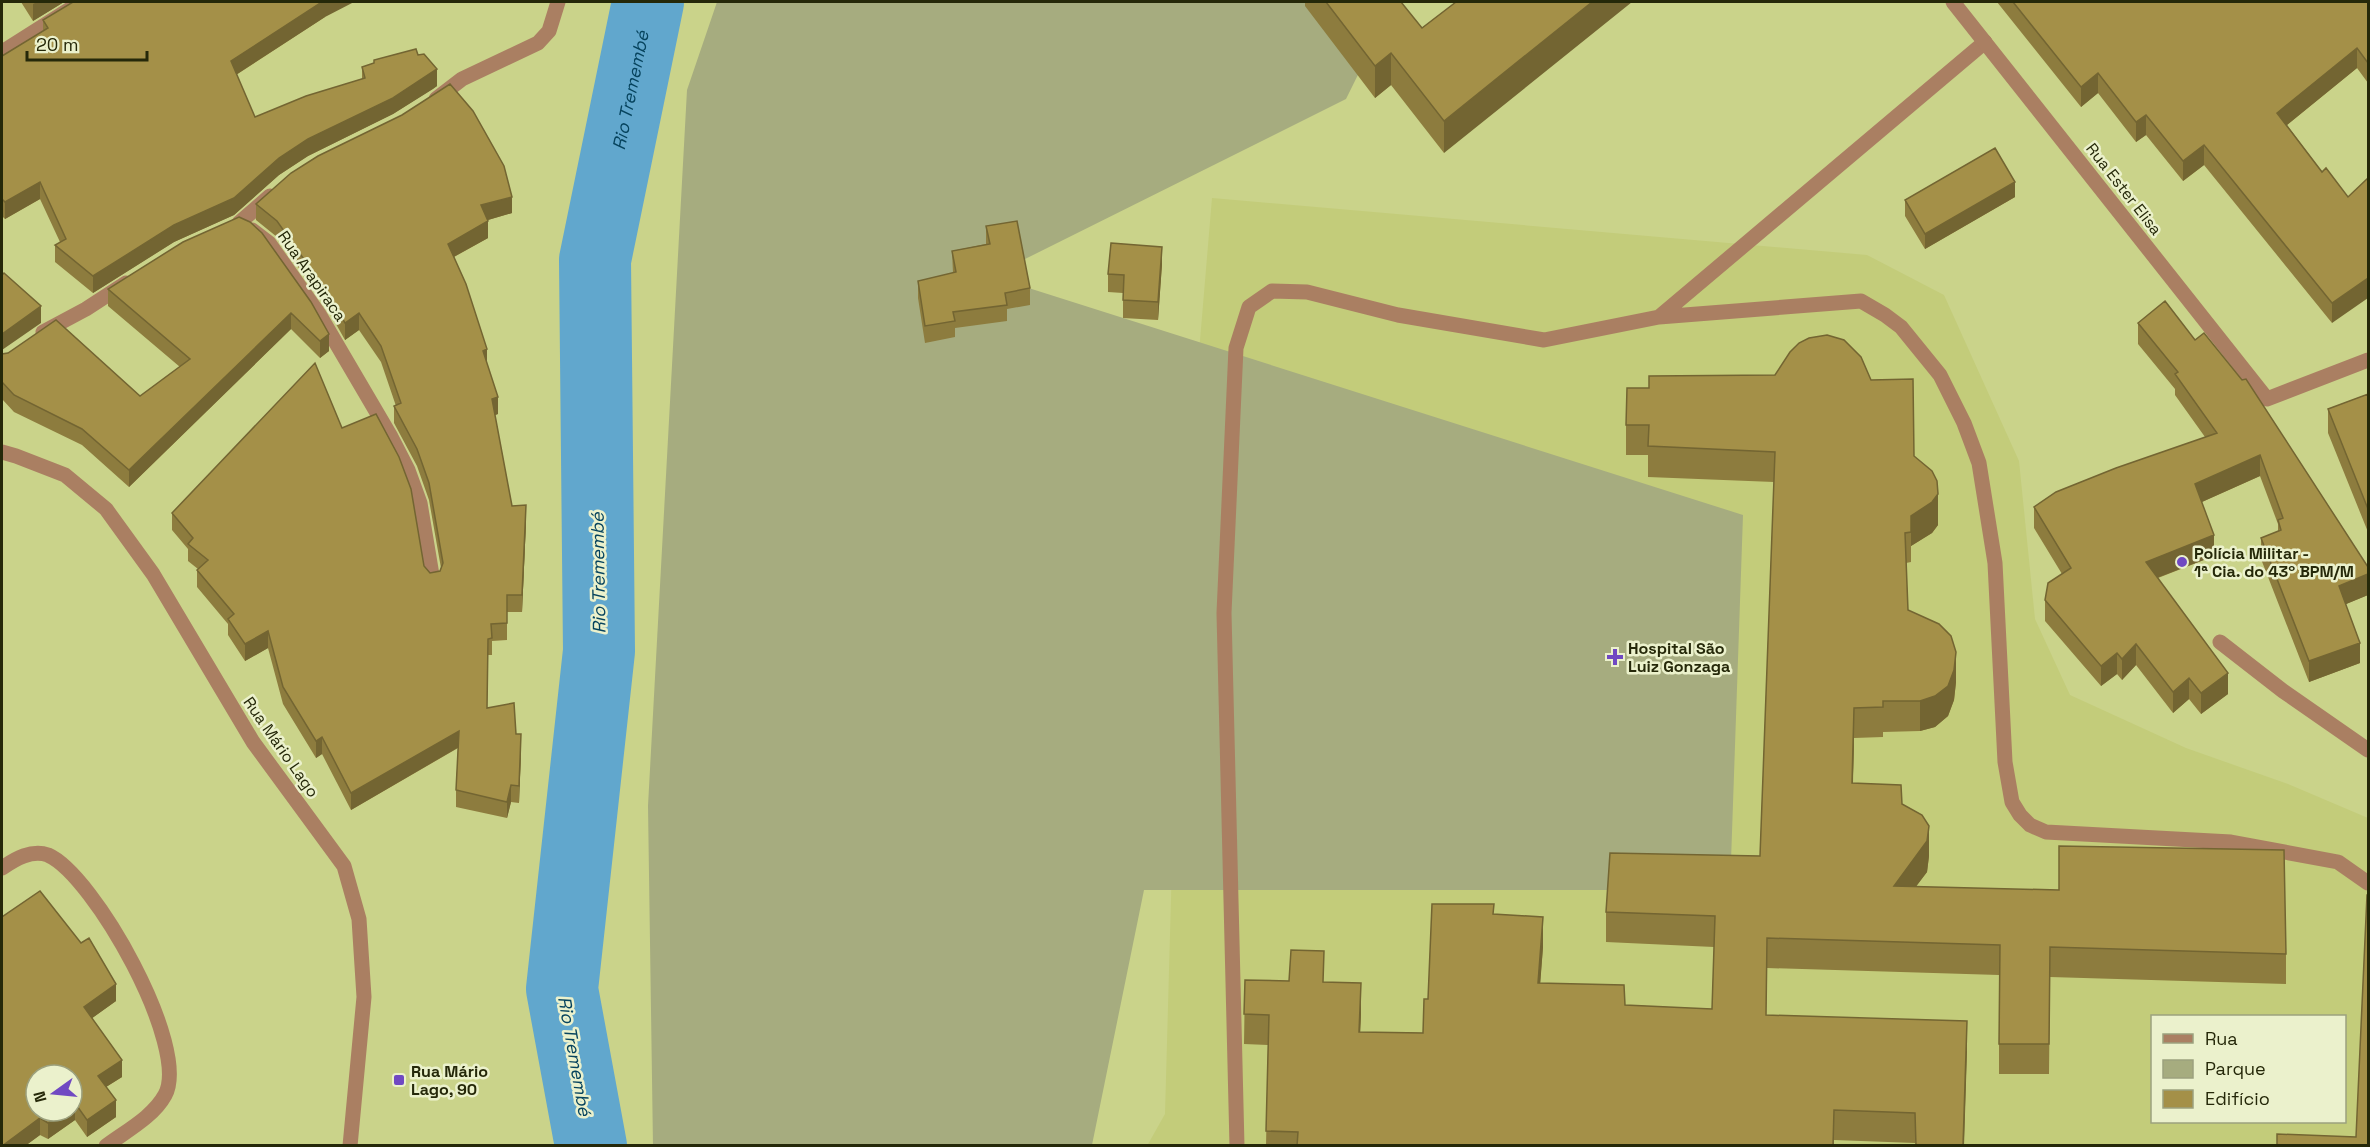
<svg xmlns="http://www.w3.org/2000/svg" width="2370" height="1147" viewBox="0 0 2370 1147" font-family="'Space Grotesk',sans-serif">
	<style>
		.built { fill: #c3cc7a; fill-rule: evenodd }
		.green { fill: #a6ac7f }
		.lines { fill: none; stroke-linecap: round; stroke-linejoin: round }
		.river { stroke: #61a7cd; stroke-width: 72 }
		.service { stroke: #aa7f62; stroke-width: 15 }
		.minor { stroke: #aa7f62; stroke-width: 15 }
		.tertiary { stroke: #aa7f62; stroke-width: 15 }
		.wall { fill: #8d7c3e }
		.shaded-wall { fill: #736532 }
		.building { fill: #a49048; stroke: #736532; stroke-width: 1.5 }
		.poi-dot { fill: #7049c2; stroke: #ebf1cc; stroke-width: 2 }
		.labels { text-anchor: middle; dominant-baseline: central; stroke-width: 5; stroke-linejoin: round; paint-order: stroke }
		.street-label { font-size: 16px; fill: #252809; stroke: #ebf1cc }
		.poi-label { font-size: 16px; font-weight: bold; fill: #252809; stroke: #ebf1cc; text-anchor: start }
		.water-label { font-size: 18px; font-style: italic; fill: #06435d; stroke: #ebf1cc }
	</style>
	<rect width="100%" height="100%" fill="#cad38a"/>
	<path class="built" d="M1212 198 1867 255 1944 295 2019 461 2035 619 2070 695 2186 748 2288 784 2368 818V1145L1147 1146 1165 1114 1180 578ZM2152 1016H2344V1122H2152Z"/>
	<path class="green" d="M717 2H1394L1346 99 991 276 1743 515 1730 890H1144L1092 1145 653 1146 648 806 687 90Z"/>
	<g class="lines">
		<path class="river" id="s1" d="M591 1146 562 989 599 651 595 260 648 2"/>
		<path class="service" d="M436 99 462 79 538 43 549 31 558 2
			M239 223 270 196
			M1659 317 1985 42
			M1237 1146 1224 613 1236 348 1249 307 1272 291 1307 292 1398 315 1544 340 1659 317 1861 301 1885 315 1901 327 1940 375 1964 423 1979 463 1995 563 2005 762 2012 802 2020 815 2030 825 2046 832 2231 842 2338 862 2368 883"/>
		<path class="minor" d="M1953 2 2267 399 2368 360
			M2 52 81 2
			M252 230 269 243 319 314 390 435 408 470 420 503 433 581
			M43 332 86 309 126 283
			M2220 642 2283 691 2368 750
			M2 868C15 859 32 849 48 855 94 875 191 1048 165 1095 153 1117 126 1131 106 1146"/>
		<path class="tertiary" d="M2 452 16 456 65 475 106 509 153 574 253 742 344 866 359 919 364 997 350 1146"/>
	</g>
	<path class="wall" d="M21 2H64L33 21Z
		M1305 2H1401L1422 28 1456 2 1444 153 1391 85 1375 98 1305 6Z
		M1997 2H2368V83L2357 68 2287 125 2322 172 2348 197 2332 323 2204 165 2183 181 2146 135 2136 142 2098 93 2081 107Z
		M325 17 236 75 255 117 362 79V67L374 64V60L418 55 437 86 393 114 308 156 279 175 234 215 174 242 93 293 55 262V245L60 242 40 199 5 219 2 216V56L43 31V20Z
		M2015 197 1925 249 1905 216V200Z
		M256 204 512 213 488 220V238L454 257 487 366 498 414 495 415 512 506 526 522 522 612H507V640L492 641V655H488L487 708 516 734 521 751 519 803 511 802 507 818 456 807V790L458 748 351 810 322 754 316 758 283 704 268 648 245 661 228 635V624L197 587V570L198 569 188 561V549L172 530V513L342 428 424 566 430 573 440 571 441 568 429 500 417 466 394 423V406H396L381 362 359 330 345 340 327 308 277 237 256 220Z
		M239 217 329 351 320 358 291 329 129 487 82 445 14 412 2 399V354L140 396 180 367 108 306V289Z
		M986 226 1030 288V305L1007 309V321L955 328V337L925 343 918 298V281L953 273 952 251 986 244Z
		M1162 264 1158 320 1123 318V293L1108 292V274Z
		M2138 323 2368 567V595L2346 604 2360 663 2309 682 2261 559V538L2278 532V524L2260 476 2202 502 2214 556 2158 578 2228 694 2201 714 2189 699 2173 713 2136 665 2122 680 2117 674 2101 686 2045 621V600L2062 574 2034 528V507L2205 437 2175 395V389L2138 344Z
		M1871 380 1914 456 1938 525 1932 533 1911 546V562L1906 563 1908 610 1956 682 1954 700 1948 716 1935 727 1920 731 1883 732V737L1854 738 1853 783 1902 804 1929 856 1927 872 1916 886 2286 954V984L2050 977 2049 1074H1999V975L1767 968 1766 1015 1967 1051 1915 1143 1834 1140V1146H1266L1268 1045 1244 1044 1245 980 1324 982 1361 1013 1360 1032 1423 1033 1428 999 1494 914 1543 947 1540 983 1625 1005 1712 1009 1714 947 1606 942V912L1760 856 1774 482 1648 477V455H1626V425L1649 388Z
		M2368 394V532L2328 433V409Z
		M2 917 116 1001 92 1018 122 1077 106 1087 116 1117 87 1137 75 1120 48 1139 40 1135 25 1146H2Z"/>
	<path class="shaded-wall" d="M37 2H64L33 21V4Z
		M322 2H354L325 17 231 78V61Z
		M1592 2H1632L1444 153V121Z
		M2357 48V68L2277 133V113Z
		M1391 53V85L1375 98V66Z
		M437 69V86L433 89 393 114 308 156 279 175 234 215 174 242 93 293V276L308 139Z
		M2098 73V93L2081 107V87Z
		M2146 115V135L2136 142V122Z
		M2204 145V165L2183 181V161Z
		M40 182V199L5 219V202Z
		M2015 182V197L1925 249V234Z
		M512 197V213L481 222V205Z
		M488 221V238L448 260V244Z
		M1162 247V264L1158 320V302Z
		M2368 278V298L2332 323V303Z
		M41 306V323L2 350V334Z
		M291 313V329L129 487V470Z
		M359 313V330L345 340V323Z
		M329 334V351L320 358V341Z
		M487 349V366L483 351Z
		M498 397V414L492 416V399Z
		M2260 455V476L2195 505V484Z
		M1938 494V525L1932 533 1911 546V516Z
		M526 505V522L522 612V595Z
		M2214 535V556L2146 582V562Z
		M2368 574V595L2339 607V586Z
		M268 631V648L245 661V644Z
		M2360 643V663L2309 682V661Z
		M2136 644V665L2122 680V659Z
		M1956 652V682L1954 700 1948 716 1935 727 1920 731V701Z
		M2117 653V674L2101 686V666Z
		M2228 673V694L2201 714V693Z
		M2189 678V699L2173 713V692Z
		M1854 708V738L1852 813V783Z
		M459 731V747L351 810V793Z
		M521 734V751L519 803V786Z
		M322 737V754L316 758V741Z
		M511 785V802L507 818V802Z
		M1929 826V856L1927 872 1894 916V886Z
		M1543 917V947L1538 1013V983Z
		M1361 983V1013L1359 1062V1032Z
		M116 984V1001L84 1024V1007Z
		M1967 1021V1051L1964 1146H1963Z
		M122 1060V1077L98 1092V1076Z
		M116 1100V1117L87 1137V1120Z
		M75 1103V1120L48 1139V1123L64 1111H72V1105Z
		M40 1118V1135L25 1146H2Z"/>
	<path class="building" d="M73 2H322L231 61 255 117 306 96 365 78 362 67 374 63V60L416 49 418 55 424 54 437 69 393 98 308 139 279 158 234 198 174 225 93 276 55 245 66 239 40 182 5 202 2 199V56L48 28 43 20Z
		M1326 2H1401L1422 28 1456 2H1592L1444 121 1391 53 1375 66Z
		M2013 2H2368V63L2357 48 2277 113 2322 172 2326 168 2348 197 2368 178V278L2332 303 2204 145 2183 161 2146 115 2136 122 2098 73 2081 87Z
		M450 84 473 111 504 166 512 197 481 205 488 221 448 244 466 284 487 349 483 351 498 397 492 399 512 506 526 505 522 595H507V623L491 624 492 638 488 639 487 708 514 703 516 734H521L519 786 511 785 507 802 456 790 459 731 351 793 322 737 316 741 283 687 268 631 245 644 228 619 234 614 197 570 208 560 188 544 193 538 172 513 315 363 342 428 376 414 399 457 411 489 424 566 430 573 440 571 443 563 429 483 417 449 394 406 401 403 381 346 359 313 345 323 327 292 277 221 256 204 291 173 318 156 402 115Z
		M1995 148 2015 182 1925 234 1905 200Z
		M239 217 250 222 262 233 311 302 329 334 320 341 291 313 129 470 82 429 14 395 2 382V354L8 353 56 320 140 396 190 359 108 289 183 242Z
		M1017 221 1030 288 1005 293 1007 305 953 312 955 321 925 326 918 281 956 272 952 251 990 244 986 226Z
		M1111 243 1162 247 1158 302 1123 300 1124 275 1108 274Z
		M4 273 41 306 2 334V275Z
		M2165 301 2195 340 2204 333 2242 380 2246 379 2368 567V574L2339 586 2360 643 2309 661 2261 538 2281 530 2278 520 2283 518 2260 455 2195 484 2214 535 2146 562 2228 673 2201 693 2189 678 2173 692 2136 644 2122 659 2117 653 2101 666 2045 600 2048 583 2071 568 2034 507 2056 492 2116 468 2217 433 2175 374 2178 372 2138 323Z
		M1827 335 1844 340 1861 357 1871 380 1913 379 1914 456 1932 471 1937 481 1938 494 1932 502 1911 516V532L1905 533 1908 610 1939 624 1951 636 1956 652 1954 670 1948 686 1935 696 1920 701H1883V707L1854 708 1852 783 1901 785 1902 804 1922 815 1929 826 1927 841 1894 886 2059 890V846L2284 850 2286 954 2050 947 2049 1044H1999L2000 945 1767 938 1766 1015 1967 1021 1963 1146H1916L1915 1113 1834 1110 1833 1146H1297L1298 1132 1266 1131 1269 1015 1244 1014 1245 980 1289 981 1291 950 1324 951 1323 982 1361 983 1359 1032 1423 1033 1424 999H1428L1432 904H1494L1493 914 1543 917 1538 983 1624 985 1625 1005 1712 1009 1715 916 1606 912 1610 853 1760 856 1775 452 1648 446 1649 425H1626L1627 388H1649V376L1775 375 1790 352 1799 343 1809 338Z
		M2368 394V509L2328 409Z
		M40 891 81 943 89 938 116 984 84 1007 122 1060 98 1076 116 1100 87 1120 75 1103 72 1105V1075H36V1111H64L48 1123 40 1118 2 1146V917Z
		M2367 895H2368V1146H2277V1134L2356 1137Z"/>
	<g class="poi-dot">
		<circle cx="2182" cy="562" r="6"/>
		<path d="M1612 648h6v6h6v6h-6v6h-6v-6h-6v-6h6z"/>
		<rect x="393" y="1074" width="12" height="12" rx="3"/>
	</g>
	<g class="labels">
		<g class="street-label">
			<text transform="translate(2124 189) rotate(52)">Rua Ester Elisa</text>
			<text transform="translate(312 276) rotate(55)">Rua Arapiraca</text>
			<text transform="translate(281 747) rotate(55)">Rua Mário Lago</text>
		</g>
		<g class="poi-label">
			<text x="2194" y="553">Polícia Militar -<tspan x="2194" dy="18">1ª Cia. do 43º BPM/M</tspan></text>
			<text x="1628" y="648">Hospital São<tspan x="1628" dy="18">Luiz Gonzaga</tspan></text>
			<text x="411" y="1071">Rua Mário<tspan x="411" dy="18">Lago, 90</tspan></text>
		</g>
		<g class="water-label">
			<text stroke="none"><textPath href="#s1" startOffset="1064">Rio Tremembé</textPath></text>
			<text transform="translate(598 573) rotate(-91)">Rio Tremembé</text>
			<text transform="translate(575 1056) rotate(80)">Rio Tremembé</text>
		</g>
	</g>
	<rect width="2370" height="1147" fill="none" stroke="#252809" stroke-width="6"/>
	<rect x="2151" y="1015" width="195" height="108" fill="#ebf1cc" stroke="#9ca17e" stroke-width="1.5"/>
	<rect x="2163" y="1034" width="30" height="9" fill="#aa7f62" stroke="#9ca17e" stroke-width="1.5"/>
	<text x="2205" y="1045" font-size="18" fill="#252809">Rua</text>
	<rect x="2163" y="1060" width="30" height="18" fill="#a6ac7f" stroke="#9ca17e" stroke-width="1.5"/>
	<text x="2205" y="1075" font-size="18" fill="#252809">Parque</text>
	<rect x="2163" y="1090" width="30" height="18" fill="#a49048" stroke="#9ca17e" stroke-width="1.5"/>
	<text x="2205" y="1105" font-size="18" fill="#252809">Edifício</text>
	<g transform="translate(54 1093) rotate(255)"><circle r="28" fill="#ebf1cc" stroke="#9ca17e" stroke-width="1.5"/>
	<path d="M0-4.5L10 22L0 15L-10 22Z" fill="#7049c2"/>
	<text y="-9" font-size="16" font-weight="bold" text-anchor="middle" fill="#252809">N</text>
	</g>
	<path d="M27 51v9h120v-9" fill="none" stroke="#252809" stroke-width="3"/>
	<text x="36" y="51" font-size="18" fill="#252809" stroke="#ebf1cc" stroke-width="4.5" paint-order="stroke">20 m</text>
</svg>
